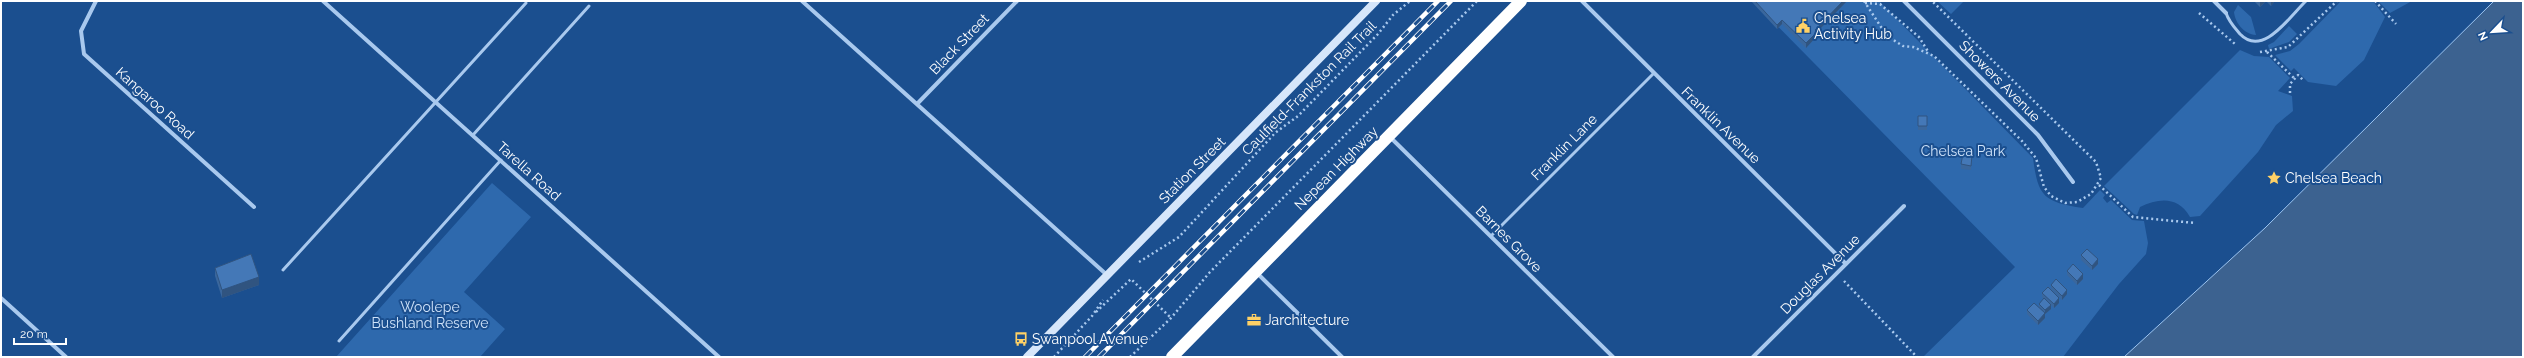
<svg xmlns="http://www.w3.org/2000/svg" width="2524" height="358" viewBox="0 0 2524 358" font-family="Raleway,sans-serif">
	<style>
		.green { fill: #2e69ad }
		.water { fill: #3c6290; stroke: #9cc4f0 }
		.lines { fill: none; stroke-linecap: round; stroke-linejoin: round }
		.path { stroke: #a9c9ee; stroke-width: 2.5; stroke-dasharray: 2 3; stroke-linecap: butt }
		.lane { stroke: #a9c9ee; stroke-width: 3 }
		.street { stroke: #a9c9ee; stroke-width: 4 }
		.secondary { stroke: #d6e6fa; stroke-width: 8 }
		.highway { stroke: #fff; stroke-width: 12 }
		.rail-casing { stroke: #fff; stroke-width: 4.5 }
		.rail { stroke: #1b4f8f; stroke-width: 3; stroke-dasharray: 9; stroke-linecap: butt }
		.wall { fill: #3a679d }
		.shaded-wall { fill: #305480 }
		.building { fill: #4478b7; stroke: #305480 }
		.labels { text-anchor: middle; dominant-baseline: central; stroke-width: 4; stroke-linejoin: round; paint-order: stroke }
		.poi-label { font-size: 14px; fill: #fff; stroke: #1b4f8f; text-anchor: start }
		.street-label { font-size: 14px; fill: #fff; stroke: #1b4f8f }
		.park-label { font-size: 14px; fill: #cfe3fa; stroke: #1b4f8f }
	</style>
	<rect width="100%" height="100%" fill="#1b4f8f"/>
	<path class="green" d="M1753 1H1879L2033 158C2038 197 2044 202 2083 208L2100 190 2105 195 2103 198 2107 203 2111 200 2132 220 2144 221 2148 243 2146 254 2119 284 2063 357H1923L2015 267Z
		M1937 1H1964L1951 14Z
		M2341 1H2373L2385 17 2364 60 2336 86 2308 82 2294 68 2291 71 2275 55 2290 51 2299 44Z
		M2378 1H2412L2390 13Z
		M2238 5 2251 17 2256 35C2244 34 2235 23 2234 12Z
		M2289 26 2297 34 2289 42 2269 49 2268 45 2274 42Z
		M2240 50 2254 56 2269 57 2290 78 2278 91 2292 96 2293 111 2276 125 2258 152 2200 216 2190 217C2178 196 2159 198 2140 207L2137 215 2134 214 2104 186Z
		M492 183 531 217 464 292 505 329 480 357H336Z"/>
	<path class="water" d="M2494 1H2523V357H2124L2265 228Z"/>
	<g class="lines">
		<path class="path" d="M1864 1 1887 36 1903 46 1913 47 1934 56 2022 141 2036 158 2044 187 2051 196 2065 203 2077 202 2091 194 2101 178 2096 162 1932 1
			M2375 1 2396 24
			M1865 3 1880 4 1919 37 1929 53
			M2199 13 2235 44
			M2260 52 2288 47 2337 1
			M2267 52 2294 78
			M2290 93V84L2298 75 2303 80
			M2099 185 2133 217 2195 223
			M1139 262 1179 237 1275 133 1298 116 1378 34 1393 15 1410 1
			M1844 281 1917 357
			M1096 312 1131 279 1171 318
			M1054 357 1092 316 1103 300
			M1130 357 1171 318 1210 272 1477 1"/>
		<path class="lane" d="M2226 13C2229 22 2234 27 2240 34 2263 58 2290 16 2306 1
			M473 135 589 6
			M1491 236 1653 74
			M283 270 526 3
			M339 341 501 160"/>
		<path class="street" d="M96 1 81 31 84 54 254 207
			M323 1 719 357
			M802 1 1107 275
			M1582 1 1846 264
			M1904 1 2038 135 2073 182
			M2214 1 2226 13
			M917 104 1017 1
			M1389 136 1613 357
			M1257 273 1342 357
			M1 298 66 357
			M1753 357 1904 206"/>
		<path class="secondary" d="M1027 357 1376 1"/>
		<path class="highway" d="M1172 357 1521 1"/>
		<defs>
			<path id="rail" d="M1085 357 1438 1
				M1099 357 1451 1"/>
		</defs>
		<use href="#rail" class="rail-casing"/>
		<use href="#rail" class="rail"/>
	</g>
	<path class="wall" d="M1751 1H1846V2L1817 32V36L1806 48 1782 24 1777 29Z
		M2254 1H2275L2271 6 2266 1 2260 7Z
		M1918 116H1927V130H1918Z
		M1972 159 1971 170 1961 169V164Z
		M2081 255 2098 264 2092 270 2081 260Z
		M215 268 259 285 222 298 215 276Z
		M2067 271 2083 279 2077 285 2067 275Z
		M2051 285 2067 294 2062 300 2051 289Z
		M2042 293 2059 303 2054 308 2051 305V309L2045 314V318L2038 325 2027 314V310L2039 308V304L2044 299 2042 297Z"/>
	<path class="shaded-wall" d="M1843 1H1846V2L1817 32V36L1806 48V43L1815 30Z
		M2260 1H2266L2260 7Z
		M2271 1H2275L2271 6Z
		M1782 20V24L1777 29V25Z
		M2098 259V264L2092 270V266Z
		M2083 274V279L2077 285V281Z
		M259 277V285L222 298V290Z
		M2067 290V294L2062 300V296Z
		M2059 298V303L2054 308V304Z
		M2051 305V309L2045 314V310Z
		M2045 313V318L2038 325V321Z"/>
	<path class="building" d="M1755 1H1843L1815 30 1817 32 1806 43 1782 20 1777 25Z
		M1918 116H1927V126H1918Z
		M1963 154 1972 155 1971 166 1961 164Z
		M2087 249 2098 259 2092 266 2081 255Z
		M251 254 259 277 222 290 215 268Z
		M2073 264 2083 274 2077 281 2067 271Z
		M2056 279 2067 290 2062 296 2051 285Z
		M2048 287 2059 298 2054 304 2042 293Z
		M2044 298 2051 305 2045 310 2039 304Z
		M2034 303 2045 313 2038 321 2027 310Z"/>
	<defs>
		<symbol id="civic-bare" viewBox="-9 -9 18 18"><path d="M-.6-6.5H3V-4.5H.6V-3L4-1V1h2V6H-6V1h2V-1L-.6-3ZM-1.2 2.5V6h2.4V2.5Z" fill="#ffd166" stroke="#1b4f8f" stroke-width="2.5" paint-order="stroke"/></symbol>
		<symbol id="sight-bare" viewBox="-9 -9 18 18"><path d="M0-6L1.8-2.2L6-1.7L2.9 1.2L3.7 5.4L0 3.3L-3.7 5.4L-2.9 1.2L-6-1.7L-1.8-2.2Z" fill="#ffd166" stroke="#1b4f8f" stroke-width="2.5" paint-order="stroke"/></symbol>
		<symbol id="office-bare" viewBox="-9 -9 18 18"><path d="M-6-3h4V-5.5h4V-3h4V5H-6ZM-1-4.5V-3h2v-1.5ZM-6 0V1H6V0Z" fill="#ffd166" stroke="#1b4f8f" stroke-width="2.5" paint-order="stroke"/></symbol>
		<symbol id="bus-bare" viewBox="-9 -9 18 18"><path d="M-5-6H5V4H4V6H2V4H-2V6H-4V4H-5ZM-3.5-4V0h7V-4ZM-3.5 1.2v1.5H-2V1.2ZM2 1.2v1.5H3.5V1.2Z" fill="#ffd166" stroke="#1b4f8f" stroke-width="2.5" paint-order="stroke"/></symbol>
	</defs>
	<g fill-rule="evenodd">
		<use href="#civic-bare" x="1793" y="16" width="20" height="20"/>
		<use href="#sight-bare" x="2264" y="168" width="20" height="20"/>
		<use href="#office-bare" x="1244" y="310" width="20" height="20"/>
		<use href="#bus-bare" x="1011" y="329" width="20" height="20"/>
	</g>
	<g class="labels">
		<g class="poi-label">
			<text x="1814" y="18">Chelsea<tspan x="1814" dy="16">Activity Hub</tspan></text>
			<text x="2285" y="178">Chelsea Beach</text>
			<text x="1265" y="320">Jarchitecture</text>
			<text x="1032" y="339">Swanpool Avenue</text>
		</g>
		<g class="street-label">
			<text transform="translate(959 44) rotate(-46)">Black Street</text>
			<text transform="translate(2000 81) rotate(45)">Showers Avenue</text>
			<text transform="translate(1309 88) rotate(-45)">Caulfield-Frankston Rail Trail</text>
			<text transform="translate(155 103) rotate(42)">Kangaroo Road</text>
			<text transform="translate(1721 125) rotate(44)">Franklin Avenue</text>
			<text transform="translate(1564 147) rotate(-45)">Franklin Lane</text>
			<text transform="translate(1336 168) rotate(-45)">Nepean Highway</text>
			<text transform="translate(1192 170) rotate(-45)">Station Street</text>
			<text transform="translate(529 171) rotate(42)">Tarella Road</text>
			<text transform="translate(1509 239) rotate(45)">Barnes Grove</text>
			<text transform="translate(1820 274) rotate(-45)">Douglas Avenue</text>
		</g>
		<g class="park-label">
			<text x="1963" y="151">Chelsea Park</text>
			<text x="430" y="307">Woolepe<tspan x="430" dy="16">Bushland Reserve</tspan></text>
		</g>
	</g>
	<rect width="2524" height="358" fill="none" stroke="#ffffff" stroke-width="4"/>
	<g transform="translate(2492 32) rotate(245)" stroke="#1b4f8f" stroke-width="3" paint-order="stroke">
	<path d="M0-3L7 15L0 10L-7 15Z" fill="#ffffff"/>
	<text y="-6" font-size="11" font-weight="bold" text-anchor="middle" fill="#ffffff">N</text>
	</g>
	<path d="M14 338v6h52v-6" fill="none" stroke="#ffffff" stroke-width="2"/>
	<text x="20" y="338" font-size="12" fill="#ffffff" stroke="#1b4f8f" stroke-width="3" paint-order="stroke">20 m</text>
</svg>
